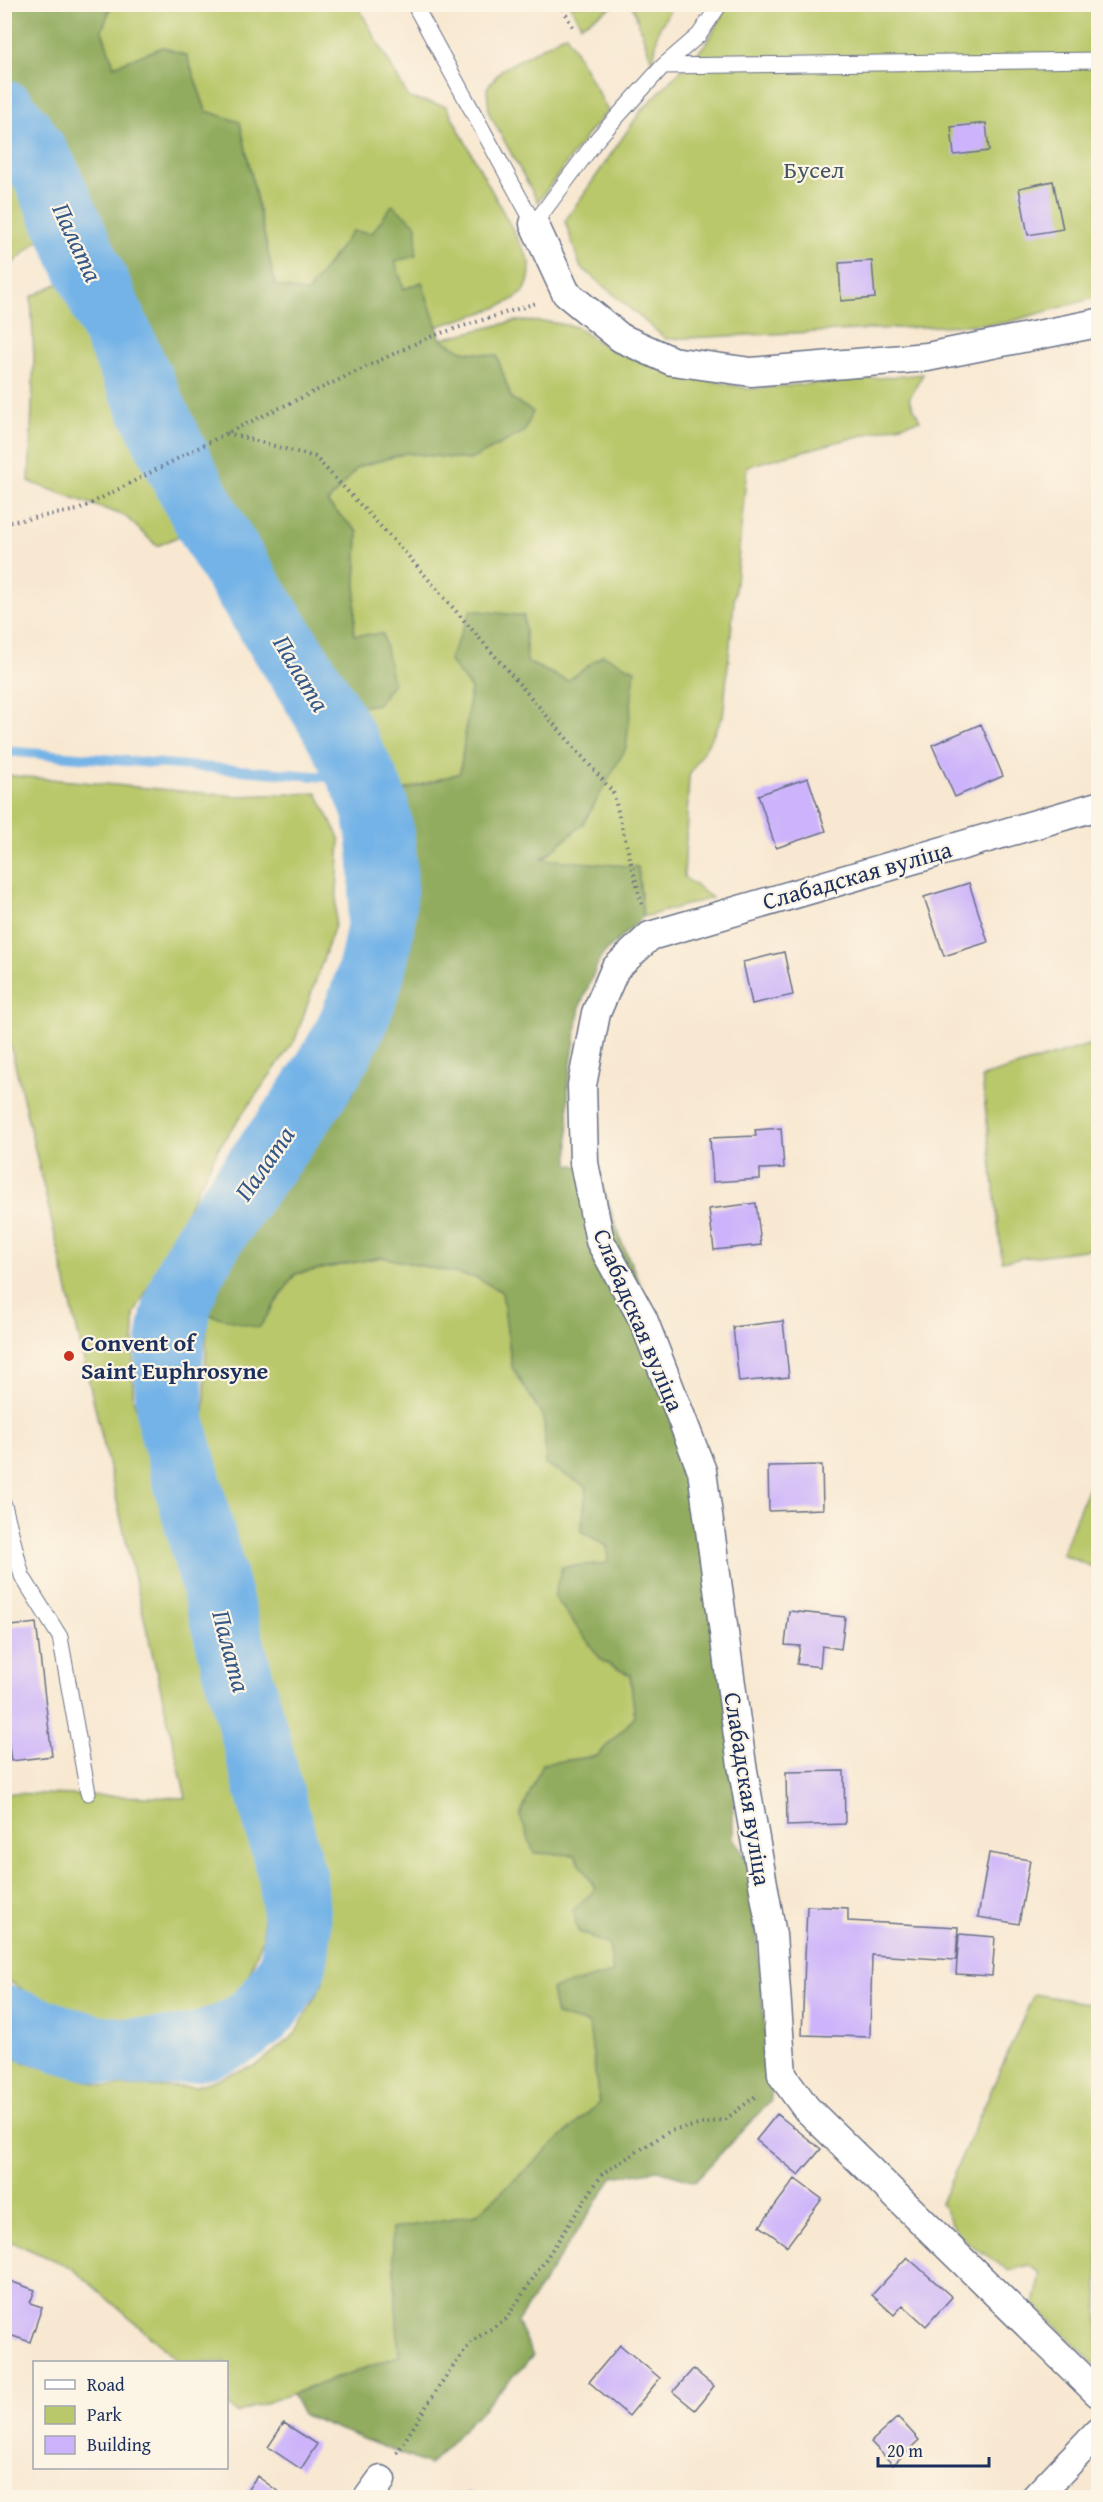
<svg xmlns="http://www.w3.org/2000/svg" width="1103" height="2502" viewBox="0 0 1103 2502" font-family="'Gentium Book Plus',serif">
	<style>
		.green { fill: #b9c86a; stroke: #6a7c64; stroke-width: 1.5 }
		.forest { fill: #92ac5e; stroke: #566e5e; stroke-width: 1.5 }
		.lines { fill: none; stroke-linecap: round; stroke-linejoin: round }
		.stream { stroke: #73b3e7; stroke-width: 10 }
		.river { stroke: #73b3e7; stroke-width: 68 }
		.building { fill: #ccb3fb }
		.service-casing { stroke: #687086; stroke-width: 17 }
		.minor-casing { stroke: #687086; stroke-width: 31 }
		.path { stroke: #687086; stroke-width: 4; stroke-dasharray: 1.5 4.5; stroke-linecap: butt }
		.service { stroke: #fff; stroke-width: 15 }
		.minor { stroke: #fff; stroke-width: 28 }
		.poi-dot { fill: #c8321e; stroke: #fcf5e5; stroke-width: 2 }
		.labels { text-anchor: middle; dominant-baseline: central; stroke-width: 4.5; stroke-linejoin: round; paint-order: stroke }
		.park-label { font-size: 24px; fill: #425561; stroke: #fcf5e5 }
		.street-label { font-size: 24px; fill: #1b2f5e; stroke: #fcf5e5 }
		.poi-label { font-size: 24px; font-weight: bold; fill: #1b2f5e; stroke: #fcf5e5; text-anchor: start }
		.water-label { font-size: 26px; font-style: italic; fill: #355787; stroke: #fcf5e5 }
	</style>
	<rect width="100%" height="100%" fill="#fcf5e5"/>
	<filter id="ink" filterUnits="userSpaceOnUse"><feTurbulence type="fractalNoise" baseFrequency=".0167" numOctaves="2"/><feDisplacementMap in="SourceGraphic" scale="12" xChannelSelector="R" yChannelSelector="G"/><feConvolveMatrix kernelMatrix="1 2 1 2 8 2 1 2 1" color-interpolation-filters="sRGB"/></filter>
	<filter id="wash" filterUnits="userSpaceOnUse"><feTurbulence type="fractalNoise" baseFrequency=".008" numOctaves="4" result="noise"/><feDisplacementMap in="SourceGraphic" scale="24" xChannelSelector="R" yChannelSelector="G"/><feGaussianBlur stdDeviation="1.35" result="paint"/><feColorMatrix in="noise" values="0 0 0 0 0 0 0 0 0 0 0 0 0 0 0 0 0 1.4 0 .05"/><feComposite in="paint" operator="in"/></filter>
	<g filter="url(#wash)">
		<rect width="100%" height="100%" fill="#f8e8d1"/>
		<path class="green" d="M111 5H357L409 98 446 106 530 262C530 273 530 284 522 293 506 309 458 319 435 327L422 282 404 289 395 261 372 233 352 232 307 293 275 285 240 122 206 111 187 56 163 47 114 66 102 31Z
			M570 5H612V7L581 25Z
			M632 5H673L658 31 653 64Z
			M728 5H1098V297L1005 323 666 339 580 266 565 221 641 111 706 44Z
			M566 34 608 111 590 131 538 202 489 113 487 88 501 70Z
			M4 137 16 151 49 231 13 263 5 256Z
			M67 279 186 533 157 546 125 516 29 482 34 357 31 297Z
			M515 321 550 322 576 327 612 351 670 372 750 389 923 374 909 399 920 420 747 466 723 717 689 776 684 877 712 898 643 917 638 867 542 860 583 824 603 655 568 681 527 662 449 660 471 689 460 773 398 792 351 708 378 704 354 635 358 532 327 503 358 467 406 453 470 460 511 398 497 356 462 351 441 339Z
			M5 775 236 796 317 793 340 840 335 925 295 1040 219 1147 134 1315 133 1397 262 1866 263 1938 242 1992 195 2019 126 2024 55 2009 5 1979 4 1791 5 1793 186 1798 5 1021Z
			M1098 1042V1248L1002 1261 982 1077Z
			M382 1257 477 1278 502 1292 512 1367 544 1418 546 1464 587 1487 581 1531 607 1545 609 1563 602 1661 630 1675 635 1717 597 1756 542 1764 575 1855 596 1890 578 1931 609 1945 613 1974 551 1989 556 2015 589 2024 599 2103 477 2214 392 2229 399 2356 237 2413 227 2404 226 2362H180L72 2268 5 2239 4 2056 105 2086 194 2087 257 2065 295 2034 323 1982 328 1924 295 1805 204 1422 207 1314 259 1327 295 1274Z
			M1098 1461V1554L1093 1567 1062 1554Z
			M1098 1956V1997L1092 1974Z
			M1034 1994 1098 2005V2368L1034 2304 1041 2275 1029 2265 1009 2271 959 2236 941 2203Z"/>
		<path class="forest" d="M4 5H111L102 31 114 66 163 47 187 56 206 111 240 122 275 285 307 293 352 231 372 233 392 205 417 225 416 256 395 261 404 289 422 282 441 339 462 351 497 356 511 398 533 412 524 432 470 460 406 453 358 467 327 503 358 532 354 635 383 634 393 683 378 704 351 708 282 605 56 142 16 83 5 77Z
			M471 610 524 616 527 662 567 681 603 655 635 670 626 748 583 824 542 859 638 867 643 917 601 956 580 1006 568 1084 569 1164 597 1171 622 1243 655 1317 693 1474 751 1778 733 1803V1838L746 1858 770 1911 756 1929 771 2100 695 2181 658 2170 613 2177 517 2322 533 2356 429 2465 303 2415 292 2394 399 2356 392 2229 477 2214 599 2103 589 2024 556 2015 551 1989 613 1973 609 1945 578 1931 573 1910 596 1889 575 1855 534 1853 520 1816 542 1764 597 1756 635 1717 630 1675 602 1661 554 1596 562 1567 608 1563 607 1546 581 1531 587 1487 546 1464 544 1418 512 1367 502 1292 477 1278 382 1257 295 1274 259 1328 207 1314 222 1275 275 1196 352 1095 377 1044 397 992 407 939 411 885 398 792 460 773 471 689 449 660Z"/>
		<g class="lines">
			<path class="stream" d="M4 751 363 780"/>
			<path class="river" d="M4 114 23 137 45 173C99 289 150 413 211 526 252 601 306 670 346 746 357 768 372 792 377 816 392 888 380 967 348 1033 318 1094 274 1146 235 1200 212 1233 189 1266 178 1304 167 1343 167 1381 171 1421L292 1876C295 1905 301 1937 292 1967 290 1973 285 1980 281 1986 247 2048 174 2058 109 2050 78 2047 35 2029 4 2019"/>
		</g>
		<g id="blocks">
			<path class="building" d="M986 123 989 151 954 155 951 127Z
				M1053 181 1063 229 1028 235 1019 188Z
				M872 261 875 298 841 301 839 263Z
				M981 724 1003 776 955 797 932 745Z
				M808 778 826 831 776 848 758 795Z
				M969 883 988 942 944 956 924 897Z
				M784 952 793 995 752 1004 743 962Z
				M781 1128 784 1168 760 1169V1179L713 1182 710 1138 756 1136 755 1130Z
				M756 1203 761 1245 714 1250 709 1209Z
				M783 1321 789 1377 739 1382 733 1327Z
				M822 1465 823 1509 769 1511 768 1466Z
				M789 1611 845 1617 841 1649 822 1646 820 1667 797 1664 800 1646 785 1645Z
				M36 1623 52 1756 11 1761 4 1710V1627Z
				M844 1771 845 1824 787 1826 786 1772Z
				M989 1853 1030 1860 1019 1924 978 1917Z
				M807 1906 848 1908V1921L958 1927 956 1960 872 1955 870 2037 802 2035Z
				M959 1934 995 1937 992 1976 956 1974Z
				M777 2114 821 2149 799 2175 756 2140Z
				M795 2179 822 2199 787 2246 760 2226Z
				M907 2257 952 2297 926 2326 903 2305 894 2315 872 2295Z
				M4 2279 35 2290 30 2303 42 2307 30 2342 4 2333Z
				M620 2345 660 2378 629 2416 589 2382Z
				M693 2369 714 2386 695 2410 673 2392Z
				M898 2417 919 2440 893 2465 871 2442Z
				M284 2423 317 2444 301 2469 268 2447Z
				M257 2476 287 2498H242Z
				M470 2491 476 2498H464Z"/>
		</g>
	</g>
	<g filter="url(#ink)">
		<use href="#blocks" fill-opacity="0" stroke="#687086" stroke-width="1.5"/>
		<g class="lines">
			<defs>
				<path id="service" d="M414 4 534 224 598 138 663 66 699 35 720 4
					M663 66 1098 60
					M4 1505 22 1576 60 1637 88 1793"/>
				<path id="minor" d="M534 224 566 293 621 338 672 361 751 372 927 357 1098 323
					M1098 806 650 936 615 969 596 1013 582 1085 584 1163 600 1241 643 1319 702 1471 742 1765 772 1935 782 2075 806 2108 1098 2393
					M368 2498 381 2480
					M1035 2498 1098 2432"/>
			</defs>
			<use href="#service" class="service-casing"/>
			<use href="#minor" class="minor-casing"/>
			<path class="path" d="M560 4 574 29
				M622 4V8
				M227 433 315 457 402 549 613 792 642 905
				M4 523 78 510 227 433 429 337 536 303
				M397 2453 439 2386 472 2341 506 2319 603 2173 670 2131 726 2119 757 2095"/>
			<use href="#service" class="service"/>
			<use href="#minor" class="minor"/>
		</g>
	</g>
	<circle class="poi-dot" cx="69" cy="1356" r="6"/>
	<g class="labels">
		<g class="park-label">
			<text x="814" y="169">Бусел</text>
		</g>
		<g class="street-label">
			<text transform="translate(857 875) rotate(-16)">Слабадская вуліца</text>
			<text transform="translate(639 1320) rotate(67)">Слабадская вуліца</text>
			<text transform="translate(748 1789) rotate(81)">Слабадская вуліца</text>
		</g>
		<g class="poi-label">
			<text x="81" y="1342">Convent of<tspan x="81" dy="28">Saint Euphrosyne</tspan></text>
		</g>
		<g class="water-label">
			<text transform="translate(78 242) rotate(65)">Палата</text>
			<text transform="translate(302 673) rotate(59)">Палата</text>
			<text transform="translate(264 1163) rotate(-55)">Палата</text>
			<text transform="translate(232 1651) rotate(75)">Палата</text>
		</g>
	</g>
	<rect width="1103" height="2502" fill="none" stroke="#fcf5e5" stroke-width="24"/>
	<rect x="33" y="2361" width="195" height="108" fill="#fcf5e5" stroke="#a2a6af" stroke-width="1.5"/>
	<rect x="45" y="2380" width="30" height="9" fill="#ffffff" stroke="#a2a6af" stroke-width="1.5"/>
	<text x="87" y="2391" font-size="18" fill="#1b2f5e">Road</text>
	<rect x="45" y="2406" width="30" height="18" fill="#b9c86a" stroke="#a2a6af" stroke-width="1.5"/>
	<text x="87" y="2421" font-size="18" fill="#1b2f5e">Park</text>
	<rect x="45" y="2436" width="30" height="18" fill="#ccb3fb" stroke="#a2a6af" stroke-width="1.5"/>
	<text x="87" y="2451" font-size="18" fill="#1b2f5e">Building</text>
	<path d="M878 2457v9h111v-9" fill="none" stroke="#1b2f5e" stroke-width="3"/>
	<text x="887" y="2457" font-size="18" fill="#1b2f5e" stroke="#fcf5e5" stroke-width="4.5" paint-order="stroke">20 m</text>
</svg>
